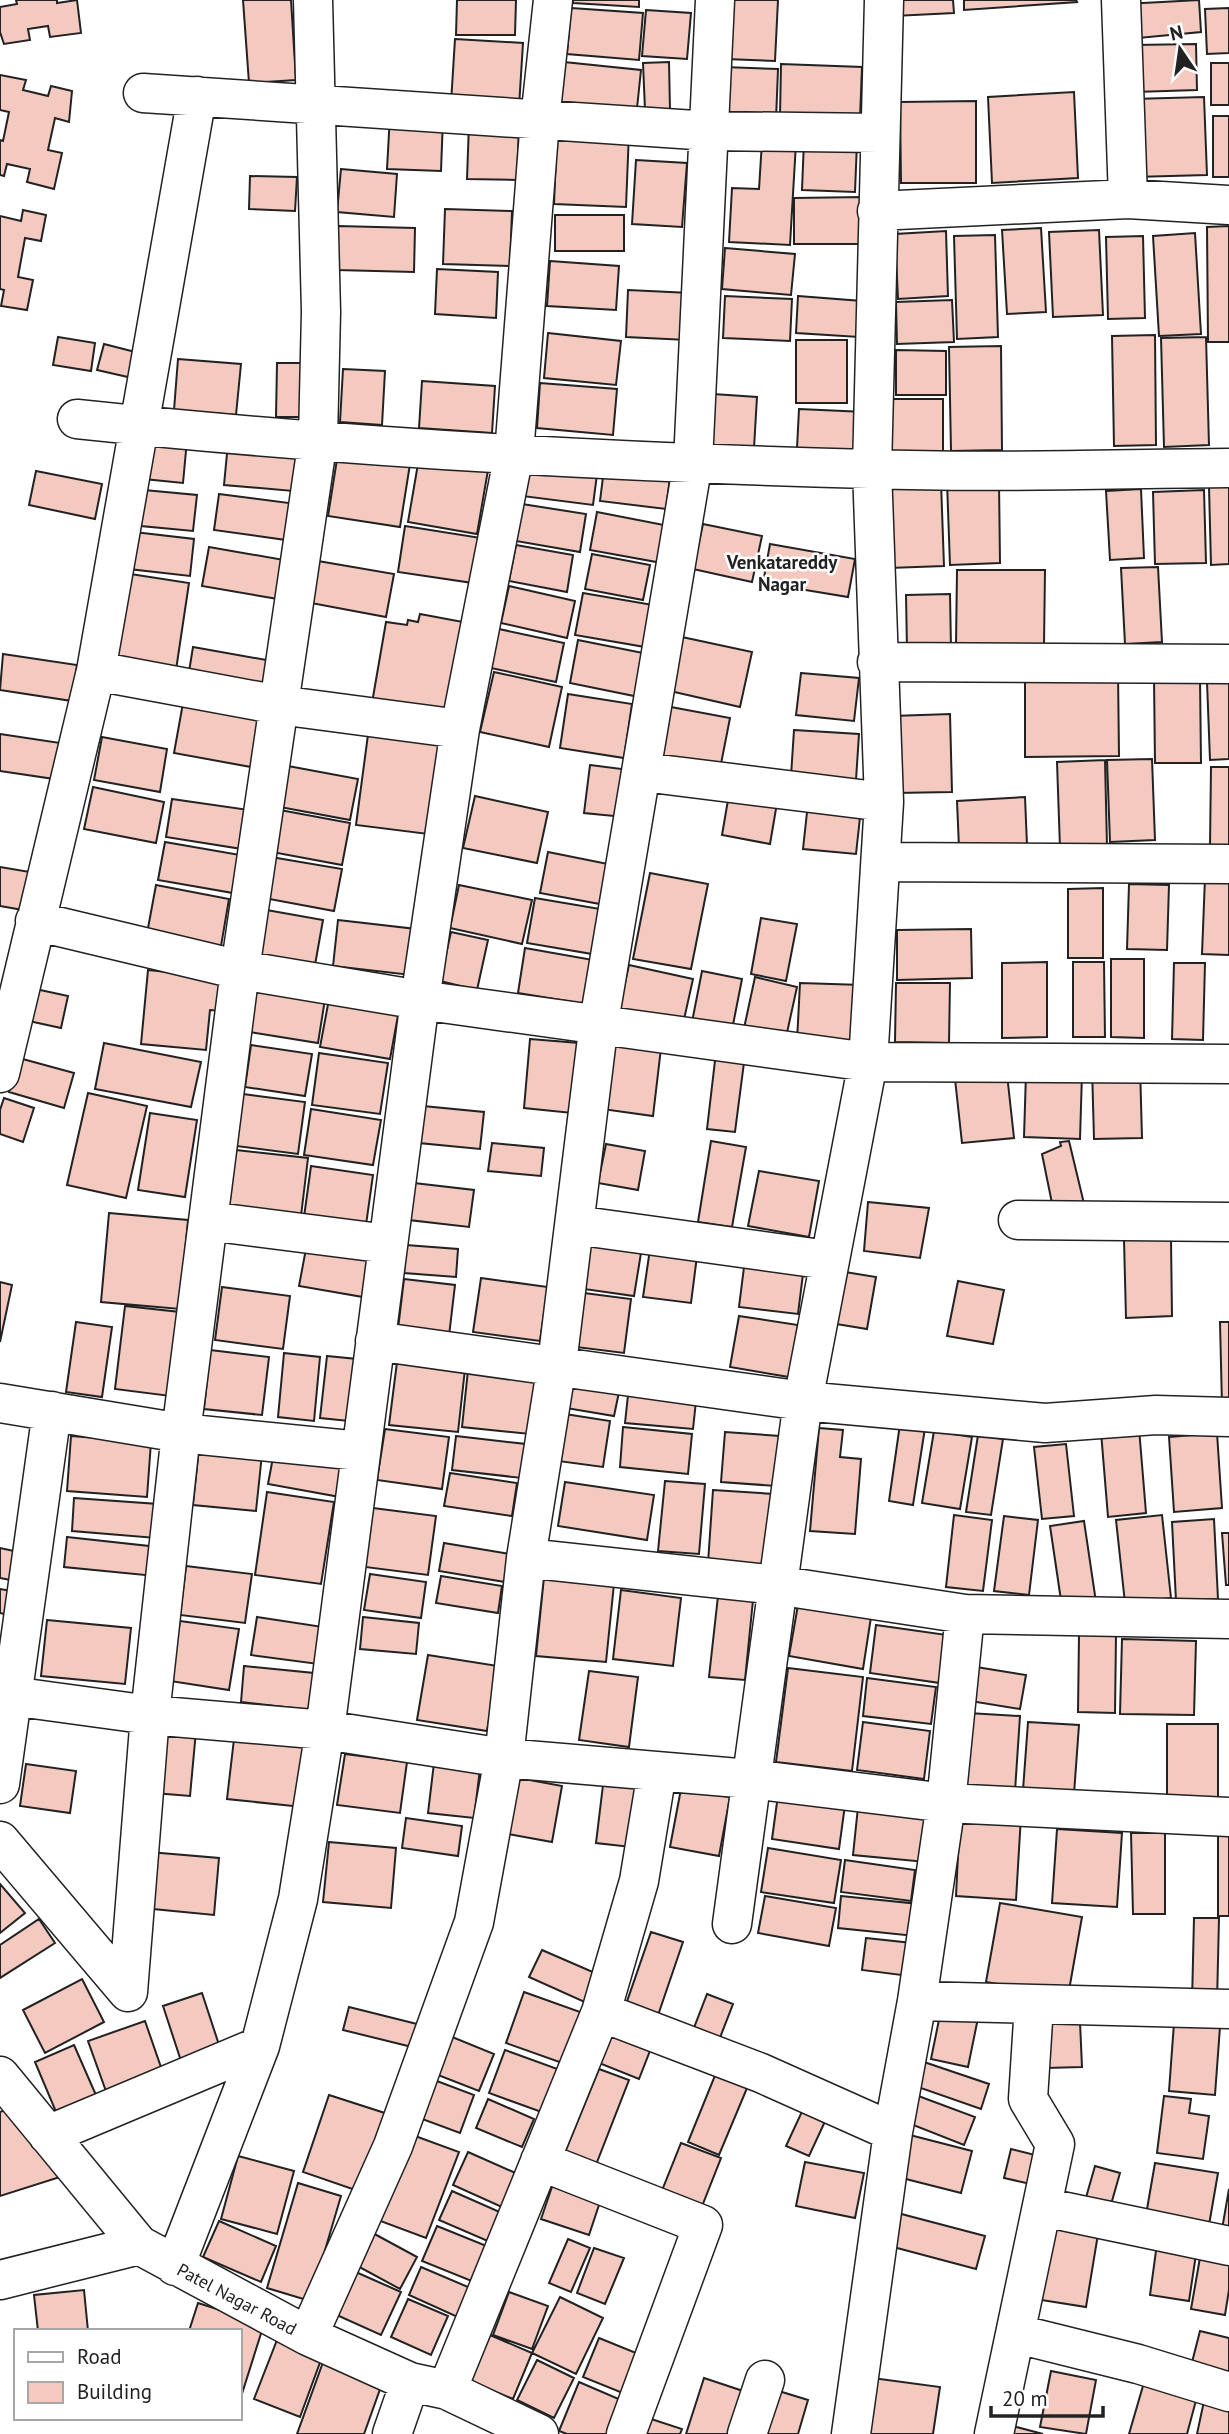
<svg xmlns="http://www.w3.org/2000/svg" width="1229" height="2434" viewBox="0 0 1229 2434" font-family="'PT Sans',sans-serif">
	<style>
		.building { fill: #f3c9c0; stroke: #222; stroke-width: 2 }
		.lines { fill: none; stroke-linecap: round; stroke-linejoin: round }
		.minor-casing { stroke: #222; stroke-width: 41 }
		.minor { stroke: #fff; stroke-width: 38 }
		.labels { text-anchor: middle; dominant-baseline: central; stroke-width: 5; stroke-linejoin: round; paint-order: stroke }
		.street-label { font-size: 18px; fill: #222; stroke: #fff }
		.neighbourhood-label { font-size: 19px; font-weight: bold; fill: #222; stroke: #fff }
	</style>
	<rect width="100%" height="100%" fill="#fff"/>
	<path class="building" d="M16 0H57V3L77 0 81 33 50 37 48 26 28 29 30 40 4 44 0 32V7L17 4Z
		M243 0H291L296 80 249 83Z
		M457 0H516L515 35H456Z
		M573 0H639V7L573 3Z
		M729 0H778L775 61 726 59Z
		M893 0H953L954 13 894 16Z
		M964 0H1076L1077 2 964 10Z
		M1199 0 1201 32 1128 39 1125 4Z
		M571 8 643 13 639 60 567 54Z
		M1229 8V53L1207 54 1205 9Z
		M646 10 691 13 687 59 642 56Z
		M455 39 523 43 519 107 451 103Z
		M1196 44 1197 90 1135 92 1134 45Z
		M564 62 641 70 636 118 559 110Z
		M669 62 670 110H645L643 63Z
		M1211 63H1229V105H1211Z
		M781 64 862 67 860 118 780 116Z
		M724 67 778 69 776 120 721 118Z
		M0 75 26 80 23 90 48 96 51 86 72 91 69 122 55 118 48 150 62 153 54 189 27 182 30 169 7 164 4 176 0 175V140L3 141 9 112 0 110Z
		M1074 92 1078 178 992 183 988 97Z
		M1204 97 1207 175 1134 177 1132 99Z
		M976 101V183H901L900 102Z
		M390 115 443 118 441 171 387 169Z
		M1213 116H1229V177H1213Z
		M469 123 519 125 517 180 467 179Z
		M557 129 629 132 626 207 554 204Z
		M804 140 857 142 855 192 802 190Z
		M762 141 796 143 790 245 729 242 732 188 759 189Z
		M636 160 687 163 682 227 632 224Z
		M341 169 397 174 394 217 337 212Z
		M250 176 297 177 295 211 249 209Z
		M864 197 865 244H794V198Z
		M445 209 512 211 510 266 443 264Z
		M23 210 46 215 41 241 25 238 18 277 33 280 27 310 1 306 4 290 0 289V216L21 221Z
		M555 215H624V251H555Z
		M338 226 415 228 414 272 337 270Z
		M1229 226V342H1208L1207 227Z
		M1041 228 1046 312 1007 314 1002 230Z
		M1099 230 1103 315 1053 317 1049 232Z
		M946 231 948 296 898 299 895 234Z
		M1195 233 1201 334 1159 336 1153 236Z
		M995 235 998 337 957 339 954 236Z
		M1143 236 1145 318 1108 319 1106 237Z
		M725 248 795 254 791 295 722 289Z
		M550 261 619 266 616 310 547 306Z
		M437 269 498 272 496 318 435 314Z
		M628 290 690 293 687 340 626 337Z
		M725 296 792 299 790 341 723 338Z
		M798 296 862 301 859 337 796 333Z
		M952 300 954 342 897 344 896 302Z
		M548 333 621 341 616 385 544 378Z
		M1155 335 1156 445 1114 446 1112 336Z
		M58 337 95 343 91 371 53 365Z
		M1206 337 1209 445 1164 447 1161 338Z
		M796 340H847V403H796Z
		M104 344 147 355 141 380 97 370Z
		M1001 346 1002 450 951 451 949 347Z
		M896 350 946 351V395H896Z
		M178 359 241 364 236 415 174 410Z
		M277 363H309L308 417H276Z
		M343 369 385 371 382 425 340 422Z
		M422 381 495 386 492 433 419 428Z
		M540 383 617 389 613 435 537 428Z
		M713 394 757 397 754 448 709 446Z
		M892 399H943V451H892Z
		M799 409 865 412 863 451 797 448Z
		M147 437 187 440 183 483 144 479Z
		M228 443 296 449 293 491 224 485Z
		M338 453 410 464 400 527 328 516Z
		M419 458 488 470 477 534 408 522Z
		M527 458 598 467 593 505 522 496Z
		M604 469 670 477 666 509 600 501Z
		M36 471 102 484 95 519 29 505Z
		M999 481 1000 563 950 565 947 482Z
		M941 482 944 566 889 568 885 485Z
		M1229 486V564L1211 565 1209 487Z
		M1141 489 1144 558 1110 560 1106 491Z
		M144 490 197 495 193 531 141 526Z
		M1204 490 1206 563 1155 564 1153 492Z
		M219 494 297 504 293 541 214 530Z
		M522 504 586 514 580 552 516 541Z
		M597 512 669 526 662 563 590 550Z
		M703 524 762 536 752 582 693 569Z
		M405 526 481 538 473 583 398 572Z
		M134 532 194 539 190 576 129 569Z
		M770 544 855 559 848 597 763 583Z
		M516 545 573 555 567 592 509 581Z
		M209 547 284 560 278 599 202 586Z
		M592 554 650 565 643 600 585 589Z
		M318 561 394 574 386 617 311 603Z
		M1158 567 1162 642 1125 644 1121 568Z
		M957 570H1045L1044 645H956Z
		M124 573 189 583 176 670 111 661Z
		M509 586 575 601 567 638 501 623Z
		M583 593 653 605 645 647 575 635Z
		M950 594 951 649 907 650 906 595Z
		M420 614 463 622 446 717 372 703 386 622 407 625 408 620 418 622Z
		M499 629 564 643 556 682 491 668Z
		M682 637 752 652 740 707 670 691Z
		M578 640 648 654 639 697 570 683Z
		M193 647 272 661 266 692 188 678Z
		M3 654 77 665 72 701 0 690Z
		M494 672 562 687 549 747 480 732Z
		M1118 672 1119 756 1025 757V673Z
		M801 673 859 678 854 721 796 715Z
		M1154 678H1200L1201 763H1155Z
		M1229 681V759L1210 760 1207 682Z
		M185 692 262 706 251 767 174 753Z
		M568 694 632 704 624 758 560 748Z
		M671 707 730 718 720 769 661 758Z
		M950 714 952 792 895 793 893 716Z
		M369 727 441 737 428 834 356 825Z
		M794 730 859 734 856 780 791 776Z
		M0 734 67 744 61 780 0 771Z
		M102 737 167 749 160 792 94 780Z
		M1152 759 1155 840 1110 842 1107 760Z
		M1105 760 1107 846 1060 848 1057 762Z
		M590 765 630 770 624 817 584 813Z
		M288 766 358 779 350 820 280 807Z
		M1211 767H1229V846H1210Z
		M93 787 164 802 156 843 84 829Z
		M729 794 777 803 770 844 722 835Z
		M475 796 548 812 537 863 463 848Z
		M1025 797 1027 845 959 848 957 801Z
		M172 799 249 810 242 849 166 837Z
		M808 803 861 808 856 854 803 849Z
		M280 810 350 823 342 865 272 852Z
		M165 842 240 855 233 893 158 880Z
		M548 852 608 864 600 904 540 893Z
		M271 857 342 869 334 911 264 898Z
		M0 867 30 872 23 910 0 906Z
		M650 873 708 884 691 969 633 959Z
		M1205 878H1229V955L1202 954Z
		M1129 884 1169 885 1167 950 1127 949Z
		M156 885 229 899 220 952 146 939Z
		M459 885 532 900 522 944 450 928Z
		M1103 888V958H1068V889Z
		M535 898 606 910 598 955 527 943Z
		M261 909 323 920 315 965 253 954Z
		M761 918 797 924 786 981 751 974Z
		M338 920 416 929 411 975 333 966Z
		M971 929 972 978 897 980V930Z
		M451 932 488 940 477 990 440 981Z
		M525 948 593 960 585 1004 518 993Z
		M1111 959H1144V1038L1111 1037Z
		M1047 962V1037L1002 1038V963Z
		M1073 962H1104L1105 1037H1073Z
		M1174 963H1205L1203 1040 1172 1039Z
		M629 965 693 979 683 1024 619 1009Z
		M148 970 226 978 223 1011 210 1010 206 1050 141 1044Z
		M702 971 742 979 732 1030 692 1022Z
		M755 977 797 987 785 1042 743 1033Z
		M258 982 326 993 318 1043 250 1032Z
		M800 983 862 985 860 1044 797 1041Z
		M896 983H950L949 1043 895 1042Z
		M31 988 68 996 61 1028 24 1020Z
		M329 999 399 1010 390 1059 320 1047Z
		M530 1039 579 1043 572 1113 524 1108Z
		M611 1042 661 1048 653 1116 602 1109Z
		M104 1043 201 1062 191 1107 95 1089Z
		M251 1045 312 1054 305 1096 245 1087Z
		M716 1052 745 1055 735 1132 707 1129Z
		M319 1053 388 1063 380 1114 312 1105Z
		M19 1058 74 1073 64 1108 9 1092Z
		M1140 1066 1142 1138 1094 1139 1092 1068Z
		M1026 1073 1082 1074 1080 1139 1024 1137Z
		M1007 1074 1014 1138 962 1143 955 1079Z
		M88 1093 147 1106 126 1198 67 1185Z
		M243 1094 305 1102 298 1154 236 1146Z
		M4 1098 34 1108 23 1142 0 1134V1110Z
		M423 1106 484 1112 480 1149 419 1143Z
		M311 1109 381 1120 373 1165 304 1155Z
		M150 1113 197 1120 185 1197 138 1190Z
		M711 1141 746 1147 732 1227 698 1222Z
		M1069 1141 1086 1212 1055 1218 1042 1154 1061 1146 1060 1142Z
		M492 1143 544 1148 541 1176 488 1171Z
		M606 1144 645 1151 638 1190 598 1183Z
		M236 1150 308 1158 301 1216 229 1208Z
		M311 1166 373 1175 366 1225 304 1217Z
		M759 1171 819 1181 809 1237 748 1226Z
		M414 1183 474 1190 469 1227 409 1220Z
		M868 1202 929 1208 920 1258 864 1251Z
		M109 1213 188 1220 180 1309 101 1302Z
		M308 1238 372 1249 363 1297 299 1286Z
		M1171 1239 1172 1316 1126 1318 1124 1240Z
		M651 1242 698 1248 691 1303 643 1297Z
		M406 1245 458 1249 456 1277 404 1273Z
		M590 1246 641 1253 634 1296 584 1289Z
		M745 1259 804 1266 798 1314 739 1307Z
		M839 1271 876 1277 867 1329 830 1323Z
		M481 1278 548 1287 540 1341 473 1332Z
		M404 1279 455 1285 449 1336 398 1329Z
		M958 1281 1004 1290 993 1344 947 1336Z
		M0 1282 12 1285 0 1342Z
		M222 1287 290 1296 283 1349 215 1340Z
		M584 1293 631 1299 624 1353 576 1347Z
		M125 1306 180 1312 170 1396 115 1389Z
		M739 1316 798 1325 789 1377 730 1367Z
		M76 1322 112 1327 102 1397 66 1392Z
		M1220 1322H1229V1406H1222Z
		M210 1350 269 1357 262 1415 204 1409Z
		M284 1353 320 1357 314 1421 278 1417Z
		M327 1356 357 1359 349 1421 320 1418Z
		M397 1362 465 1369 458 1432 389 1425Z
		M468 1370 536 1377 530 1434 462 1427Z
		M570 1383 619 1392 614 1416 566 1408Z
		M628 1395 696 1401 693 1429 625 1423Z
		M565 1414 610 1421 603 1467 558 1461Z
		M900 1424 925 1428 913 1505 889 1501Z
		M623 1427 692 1434 688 1474 620 1467Z
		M819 1428 843 1430 840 1457 861 1459 855 1534 810 1531Z
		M1139 1428 1146 1513 1108 1517 1101 1432Z
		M385 1429 449 1437 442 1489 377 1480Z
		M934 1431 972 1437 960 1509 922 1503Z
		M725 1432 780 1436 776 1486 721 1482Z
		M1217 1433 1222 1508 1174 1512 1169 1437Z
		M978 1435 1003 1439 991 1515 966 1512Z
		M71 1436 151 1442 147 1497 67 1491Z
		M456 1436 526 1444 522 1478 452 1470Z
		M1066 1444 1074 1516 1042 1519 1034 1447Z
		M199 1448 262 1454 256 1511 193 1505Z
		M274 1452 346 1467 340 1497 268 1484Z
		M450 1473 517 1483 512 1516 444 1506Z
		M665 1481 705 1484 699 1554 658 1551Z
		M565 1482 654 1495 647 1540 558 1526Z
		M713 1490 774 1494 768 1567 708 1563Z
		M267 1492 334 1502 321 1584 255 1575Z
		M74 1498 158 1504 156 1538 72 1531Z
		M373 1508 436 1516 428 1575 365 1567Z
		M954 1515 992 1520 983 1591 946 1587Z
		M1162 1515 1171 1598 1125 1603 1116 1520Z
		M1004 1516 1038 1520 1029 1595 994 1591Z
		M1214 1519 1218 1599 1176 1601 1172 1522Z
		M1084 1521 1096 1602 1062 1607 1050 1526Z
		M1222 1533H1229V1585H1226Z
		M67 1537 158 1547 155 1576 64 1567Z
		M444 1543 510 1554 505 1582 439 1571Z
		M0 1548 23 1553 16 1581 0 1578Z
		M186 1566 252 1574 245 1623 180 1615Z
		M370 1574 426 1582 421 1618 364 1610Z
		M441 1576 502 1586 498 1613 436 1603Z
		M544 1577 614 1584 606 1662 536 1656Z
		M0 1589 17 1592 12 1616 0 1613Z
		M621 1590 681 1598 673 1666 613 1659Z
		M718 1596 753 1600 745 1680 709 1677Z
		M798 1605 871 1617 863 1669 789 1656Z
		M257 1617 323 1627 318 1664 251 1655Z
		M363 1617 419 1623 416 1654 360 1649Z
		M47 1620 131 1628 125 1684 41 1676Z
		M180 1621 239 1629 229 1690 170 1681Z
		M876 1625 947 1635 940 1683 870 1673Z
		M1079 1635H1116L1115 1713 1078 1712Z
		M1122 1639 1196 1641 1194 1715 1120 1714Z
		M428 1655 498 1666 487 1731 417 1720Z
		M244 1666 324 1674 320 1711 241 1702Z
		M970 1666 1026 1675 1020 1709 964 1700Z
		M788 1668 863 1677 852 1771 776 1762Z
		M589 1671 638 1677 629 1747 579 1740Z
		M867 1678 936 1687 931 1724 863 1716Z
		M968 1713 1020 1716 1015 1791 963 1787Z
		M863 1722 930 1731 924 1779 857 1770Z
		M1028 1722 1079 1725 1074 1794 1023 1790Z
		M1167 1724H1218V1801L1167 1800Z
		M160 1727 196 1731 190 1796 154 1793Z
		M234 1739 309 1748 302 1807 227 1799Z
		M345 1754 407 1762 400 1813 337 1805Z
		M434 1763 480 1769 474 1818 428 1813Z
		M26 1764 76 1771 70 1813 20 1806Z
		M519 1778 562 1786 552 1842 508 1834Z
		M603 1785 646 1789 640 1848 596 1843Z
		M681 1789 730 1797 719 1856 670 1847Z
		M778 1795 845 1805 839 1849 772 1839Z
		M858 1807 931 1814 926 1862 853 1855Z
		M960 1813 1021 1816 1016 1900 956 1896Z
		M406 1818 462 1826 458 1856 402 1848Z
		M1057 1829 1122 1833 1117 1907 1052 1903Z
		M1218 1831H1229V1916H1218Z
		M1131 1833H1165V1914H1133Z
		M329 1842 396 1848 391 1908 323 1902Z
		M768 1848 841 1860 834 1903 761 1892Z
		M149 1852 219 1858 214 1915 143 1908Z
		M845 1860 915 1870 911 1901 841 1892Z
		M0 1884 25 1913 0 1933Z
		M765 1896 836 1908 829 1946 758 1933Z
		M841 1896 919 1904 915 1936 838 1928Z
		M1000 1903 1082 1917 1068 1996 986 1982Z
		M1194 1918H1219L1217 2003 1192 2002Z
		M39 1919 55 1943 0 1978V1945Z
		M651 1932 683 1942 654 2027 622 2016Z
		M866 1938 912 1943 909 1976 862 1970Z
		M542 1950 602 1976 589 2004 529 1977Z
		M82 1979 104 2022 45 2053 23 2010Z
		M524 1992 583 2013 565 2064 506 2043Z
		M202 1993 223 2057 184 2070 163 2006Z
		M707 1994 733 2004 716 2048 690 2038Z
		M349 2007 417 2024 412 2047 343 2030Z
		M941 2010 978 2018 968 2067 931 2059Z
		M145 2021 163 2073 107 2094 88 2041Z
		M1080 2022 1082 2067 1046 2068 1044 2023Z
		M1174 2023 1220 2027 1215 2095 1169 2091Z
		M613 2027 653 2043 639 2079 599 2063Z
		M440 2032 494 2054 479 2091 425 2070Z
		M74 2045 99 2102 59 2119 35 2062Z
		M505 2050 563 2071 547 2114 489 2093Z
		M924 2062 989 2084 981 2109 915 2086Z
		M718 2068 750 2081 719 2155 688 2142Z
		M599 2069 629 2080 592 2175 561 2162Z
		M429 2078 474 2095 460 2133 414 2116Z
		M913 2094 975 2117 964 2145 903 2121Z
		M329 2095 391 2115 364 2193 303 2172Z
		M1164 2096 1191 2099 1189 2113 1209 2116 1203 2159 1157 2153Z
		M488 2099 534 2119 522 2147 476 2128Z
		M805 2105 828 2115 809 2156 786 2146Z
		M5 2110 60 2177 0 2196V2112Z
		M407 2133 459 2152 426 2238 375 2219Z
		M906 2134 972 2151 961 2193 894 2176Z
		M681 2143 721 2158 697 2219 657 2203Z
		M1011 2149 1047 2158 1040 2186 1004 2178Z
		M468 2152 520 2175 504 2208 453 2185Z
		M238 2156 294 2171 277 2234 221 2219Z
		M805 2162 864 2173 855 2218 796 2206Z
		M1155 2163 1218 2173 1209 2225 1146 2215Z
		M1095 2166 1120 2173 1110 2208 1085 2201Z
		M556 2175 604 2190 589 2235 541 2219Z
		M298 2183 341 2196 310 2301 267 2288Z
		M1229 2189V2237L1221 2235Z
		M452 2191 502 2213 490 2242 439 2220Z
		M890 2211 985 2236 976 2269 882 2244Z
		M219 2221 276 2246 261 2282 203 2257Z
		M1048 2221 1099 2228 1086 2307 1035 2299Z
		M437 2226 494 2249 479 2284 422 2261Z
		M369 2231 417 2257 400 2289 352 2263Z
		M1158 2236 1198 2241 1189 2301 1150 2295Z
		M568 2239 590 2248 571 2292 549 2283Z
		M594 2248 624 2258 605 2304 577 2293Z
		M1201 2252 1229 2256V2290L1225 2315 1191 2309Z
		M421 2267 475 2290 462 2319 409 2295Z
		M349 2269 401 2292 381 2335 330 2312Z
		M84 2290 88 2331H38L34 2295Z
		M509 2292 548 2306 532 2349 493 2335Z
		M560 2297 603 2318 576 2374 532 2353Z
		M408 2299 448 2316 431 2355 391 2337Z
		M198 2303 264 2324 240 2400V2331H189Z
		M1200 2331 1229 2338V2379L1190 2370Z
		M490 2335 532 2353 513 2399 470 2381Z
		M599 2338 646 2357 630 2396 583 2377Z
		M277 2340 322 2357 300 2417 254 2399Z
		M326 2354 384 2378 364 2434H297Z
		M537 2360 574 2378 554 2418 517 2400Z
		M1051 2371 1096 2380 1086 2434 1040 2427Z
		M865 2377 940 2387 933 2434H858Z
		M704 2378 743 2391 729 2434H686Z
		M1145 2379 1198 2393 1187 2434H1129Z
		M579 2382 628 2403 615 2434H567L559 2431Z
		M769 2388 808 2400 798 2434H756Z
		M1204 2401 1229 2406V2434H1197Z
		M642 2416 682 2429 680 2434H635Z
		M1009 2425 1043 2434H1006Z"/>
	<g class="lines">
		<defs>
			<path id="minor" d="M1121 0 1128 199
				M143 93 710 131 878 133
				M877 211 1128 199 1229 205
				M77 419C340 447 605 462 869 469 989 473 1109 469 1229 468
				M877 662 1229 664
				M96 671 279 705 460 729
				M643 772 884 802
				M882 862 1229 864
				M35 921 240 970 420 1000 868 1062 1229 1064
				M0 1073 96 671 197 96
				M1018 1220 1229 1222
				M208 1221 388 1244
				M575 1225 828 1260
				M375 1341 803 1401 1045 1423 1156 1415 1229 1417
				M0 1403 181 1433 360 1451
				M526 1558 776 1585 965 1614 1229 1619
				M11 1696 150 1715 325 1730 504 1758 750 1779 946 1803 1229 1817
				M0 1784 52 1411
				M0 1841 128 1992 150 1715 181 1433 240 970 318 439 321 312 313 0
				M732 1924 803 1401 868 1062 884 802 872 469 884 0
				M917 2001 1229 2009
				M601 2012 761 2073 893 2132
				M0 2076 139 2245 308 2336 410 2382 447 2390 539 2434
				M48 2135 260 2046
				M540 2161 703 2225 626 2434
				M1043 2207 1229 2246
				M175 2266 260 2046 298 1899 325 1730 420 1000 460 729 514 454 540 120 553 0
				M0 2280 139 2245
				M1017 2334 1138 2364 1229 2392
				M308 2336 393 2146 474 1922 504 1758 526 1558 557 1364 599 1022 693 462 715 0
				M447 2390 601 2012 639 1881 657 1772
				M392 2434 410 2382
				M747 2434 765 2380
				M851 2434 893 2132 917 2001 946 1803 965 1614
				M994 2434 1055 2144 1028 2099 1034 2005"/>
		</defs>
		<use href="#minor" class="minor-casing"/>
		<use href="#minor" class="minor"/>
	</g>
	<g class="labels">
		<g class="street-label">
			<text transform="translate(237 2299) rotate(28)">Patel Nagar Road</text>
		</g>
		<g class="neighbourhood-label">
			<text x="782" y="562">Venkatareddy<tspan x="782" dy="22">Nagar</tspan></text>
		</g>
	</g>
	<rect x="14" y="2329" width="228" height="91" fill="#ffffff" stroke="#a7a7a7" stroke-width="2"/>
	<rect x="28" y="2352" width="35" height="10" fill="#ffffff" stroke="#a7a7a7" stroke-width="2"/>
	<text x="77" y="2364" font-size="21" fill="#222222">Road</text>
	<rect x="28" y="2382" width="35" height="21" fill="#f3c9c0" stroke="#a7a7a7" stroke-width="2"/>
	<text x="77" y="2399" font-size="21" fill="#222222">Building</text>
	<g transform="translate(1180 49) rotate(347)" stroke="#ffffff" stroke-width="5" paint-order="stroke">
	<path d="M0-5L12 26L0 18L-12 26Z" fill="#222222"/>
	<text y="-10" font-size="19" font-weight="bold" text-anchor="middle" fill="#222222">N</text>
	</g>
	<path d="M991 2406v10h112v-10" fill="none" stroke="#222222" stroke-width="3.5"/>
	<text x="1002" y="2406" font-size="21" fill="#222222" stroke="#ffffff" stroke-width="5" paint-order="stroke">20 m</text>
</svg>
